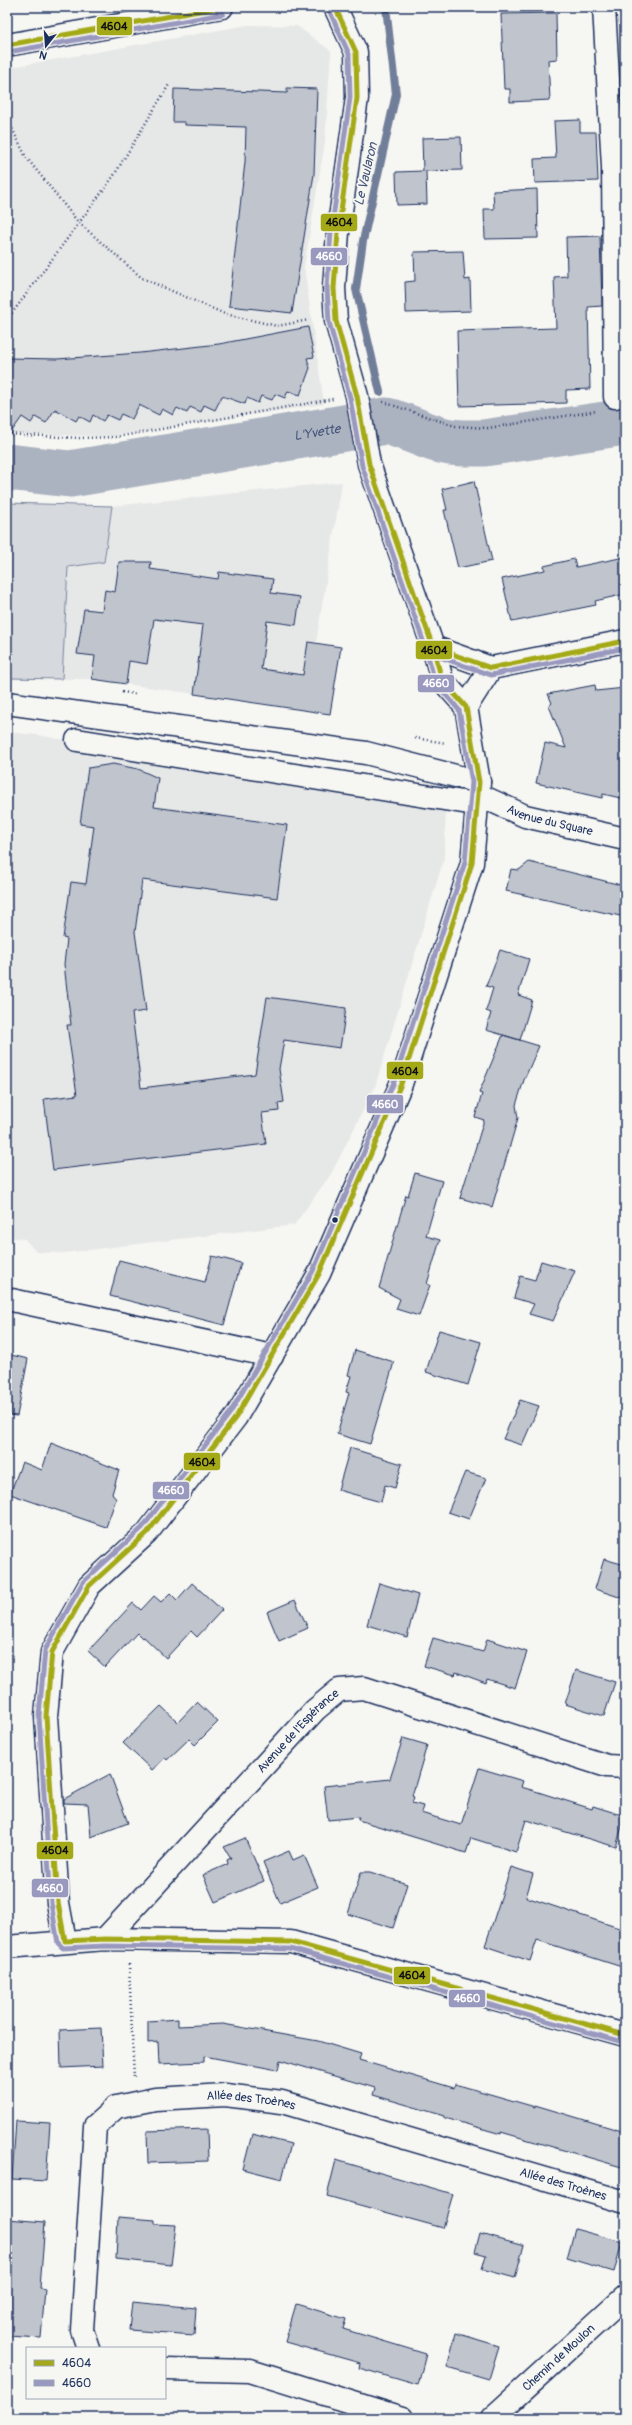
<svg xmlns="http://www.w3.org/2000/svg" width="632" height="2425" viewBox="0 0 632 2425" font-family="Pangolin,sans-serif">
	<style>
		.built { fill: #e6e7e7 }
		.green { fill: #d6d9dd; stroke: #78849e }
		.lines { fill: none; stroke-linecap: round; stroke-linejoin: round }
		.stream { stroke: #717e99; stroke-width: 8 }
		.river { stroke: #abb2c0; stroke-width: 47 }
		.building { fill: #c0c4cd; stroke: #1b2f5e }
		.minor-casing { stroke: #1b2f5e; stroke-width: 25 }
		.major-casing { stroke: #1b2f5e; stroke-width: 25 }
		.path { stroke: #1b2f5e; stroke-width: 2.5; stroke-dasharray: 1 3; stroke-linecap: butt }
		.minor { stroke: #f6f6f2; stroke-width: 22 }
		.major { stroke: #f6f6f2; stroke-width: 22 }
		.bus-1-casing { stroke: #f6f6f2; stroke-width: 8 }
		.bus-2-casing { stroke: #f6f6f2; stroke-width: 8 }
		.bus-1 { stroke: #a4a918; stroke-width: 5 }
		.bus-2 { stroke: #9998be; stroke-width: 5 }
		.bus-dot { fill: #1b2f5e; stroke: #f6f6f2; stroke-width: 1.5 }
		.labels { text-anchor: middle; dominant-baseline: central; stroke-width: 3.5; stroke-linejoin: round; paint-order: stroke }
		.street-label { font-size: 12px; fill: #1b2f5e; stroke: #f6f6f2 }
		.water-label { font-size: 13px; font-style: italic; fill: #46567b; stroke: #f6f6f2 }
		.line-badge { stroke: #f6f6f2; stroke-width: 1.5 }
		.badge-label { font-size: 11px; text-anchor: middle; font-weight: bold; fill: #fff }
		.pale-badge-label { font-size: 11px; text-anchor: middle; font-weight: bold; fill: #111 }
	</style>
	<rect width="100%" height="100%" fill="#f6f6f2"/>
	<filter id="ink" filterUnits="userSpaceOnUse"><feTurbulence type="fractalNoise" baseFrequency=".025" numOctaves="2"/><feDisplacementMap in="SourceGraphic" scale="8" xChannelSelector="R" yChannelSelector="G"/><feConvolveMatrix kernelMatrix="1 2 1 2 8 2 1 2 1" color-interpolation-filters="sRGB"/></filter>
	<g filter="url(#ink)">
		<path class="built" d="M248 25 297 26 331 51 325 142 304 267 324 404 112 436 7 434V68Z
			M342 482 316 643H308L303 675 285 707 92 679H62L68 567 104 562 112 506Z
			M7 732 37 735 446 808 444 858 375 1087 331 1174 294 1225 63 1253 36 1252 25 1239 7 1237Z"/>
		<path class="green" d="M7 503 112 506 104 562 68 567 62 679 7 678Z"/>
		<g class="lines">
			<path class="stream" d="M380 392 356 289 363 241 396 94 386 7"/>
			<path class="river" id="s1" d="M7 467 70 474 386 421C404 425 420 434 437 439 452 444 469 443 484 443L625 422"/>
		</g>
		<path class="building" d="M556 13 557 59 548 60 550 100 510 102V89H504L501 14Z
			M287 88 317 89 314 174 292 313 229 306 245 162 246 127 185 125V122H173L174 89 287 93Z
			M580 120V132H596L598 181 535 183 534 159 556 158 554 121Z
			M461 137 462 170 426 171 427 204 397 205 396 172 423 171 422 138Z
			M537 189 538 238 485 239 484 209H494L493 191Z
			M600 236 602 306 588 307 590 389 566 390V403L459 406 457 331 556 328 554 277 567 276 566 237Z
			M463 251 465 280 470 279 471 311 406 313 405 282 415 281 414 252Z
			M308 327 314 357 307 358 310 368 300 395 288 391 285 398 275 394 272 400 261 396 258 403 247 398 245 404 222 396 215 410 204 405 201 412 190 407 187 413 177 408 173 415 162 409 159 415 139 405 132 419 121 414 118 420 107 415 103 421 93 415 90 422 79 416 76 421 55 409 46 423 35 417 31 423 22 417 7 438V358L57 359 140 353 219 344Z
			M474 481 492 561 458 568 444 510H447L442 489Z
			M625 557V594L595 601 596 605 512 622 502 579 545 570 544 566 574 559 576 567Z
			M119 562H151L150 569 218 579 219 572 273 579 271 593 300 597 296 625 267 621 261 669 303 675 308 642 341 647 330 714 194 694 203 625 154 619 147 664 129 661 126 684 92 679 95 656 77 654 84 609 102 611 105 590 115 592Z
			M595 685 596 691 625 688V799L603 794 602 798 536 783 545 743 566 748 549 706 552 703 548 694Z
			M113 764 138 769 158 778 154 807 287 825 277 898 142 880 135 932 146 1011 132 1013 141 1088 255 1074 267 997 346 1008 340 1048 284 1040 279 1069 284 1102 278 1103 279 1111 262 1113 266 1144 53 1170 44 1099 77 1095 67 1025H71L64 964 67 939 63 938 71 882 86 884 94 826 80 824 88 768Z
			M529 862 625 886V917L506 891 511 869 519 870Z
			M500 950 529 959 518 995 532 1000 520 1040 486 1030 491 1013 486 1011 493 988 486 986Z
			M503 1035 539 1046 524 1080 516 1105 518 1118 492 1207 460 1198 484 1120 475 1117 482 1094 479 1093Z
			M415 1173 442 1181 426 1236 440 1240 427 1284 430 1285 419 1316 396 1309 400 1299 379 1288 406 1195 408 1196Z
			M212 1256 241 1263 224 1325 110 1296 119 1260 205 1282Z
			M541 1261 575 1271 553 1321 529 1314 534 1304 514 1298 520 1276 535 1280Z
			M439 1330 481 1342 468 1385 426 1372Z
			M355 1350 394 1362 370 1444 337 1434 349 1393 346 1392 351 1376 348 1375Z
			M7 1354 28 1359 17 1416 7 1415Z
			M520 1400 539 1406 522 1445 503 1439Z
			M51 1443 119 1470 112 1494 116 1499 106 1527 10 1494 22 1462 42 1470Z
			M350 1448 402 1464 395 1488 385 1485 381 1502 338 1490Z
			M465 1472 486 1478 469 1519 448 1512Z
			M604 1559 625 1565V1599L595 1589Z
			M192 1583 222 1610 197 1637 191 1631 166 1658 144 1637 142 1638 137 1633 105 1667 88 1651 133 1603 141 1610 154 1596 161 1602 170 1593 177 1600Z
			M379 1583 418 1595 407 1637 367 1625Z
			M295 1600 308 1628 279 1641 267 1612Z
			M433 1638 483 1652 487 1639 527 1652 515 1688 487 1679 486 1683 456 1672 455 1675 424 1666Z
			M576 1670 615 1682 604 1716 565 1704Z
			M197 1702 218 1722 195 1745 189 1739 167 1760 165 1758 152 1770 123 1743 161 1706 178 1722Z
			M403 1738 427 1745 412 1796 414 1797 412 1803 423 1806 421 1813 461 1825 479 1768 523 1781 521 1787 535 1791 592 1809 593 1806 625 1816 616 1847 526 1820 516 1852 471 1838 466 1853 358 1820 359 1817 328 1820 324 1786 390 1779Z
			M110 1774 128 1823 91 1837 88 1804 64 1803V1799Z
			M245 1838 264 1881 215 1902 203 1875 228 1864 227 1860 231 1858 224 1847Z
			M289 1851 293 1860 304 1855 318 1887 280 1903 263 1862Z
			M511 1867 533 1874 526 1897 625 1930V1968L537 1940 530 1961 485 1946Z
			M361 1872H370L407 1884 393 1928 348 1914Z
			M178 2019V2026L223 2024 318 2041 361 2054 359 2060 454 2088 455 2084 535 2107V2105L625 2132V2168L501 2132V2134L445 2118V2116L373 2095 375 2088 280 2060 278 2070 204 2056V2062L159 2064 158 2042 148 2043V2021Z
			M101 2028 103 2066 61 2068 60 2030Z
			M16 2121 50 2123 46 2181 12 2179Z
			M207 2129 208 2161 148 2163 147 2131Z
			M252 2134 291 2144 282 2179 243 2169Z
			M336 2160 453 2194 443 2228 327 2196Z
			M118 2217 155 2220V2224L176 2225 171 2265 116 2259Z
			M7 2219 45 2222 40 2288 45 2289 41 2338 7 2336Z
			M575 2229 622 2242 614 2272 567 2258Z
			M480 2233 524 2245 515 2278 482 2269 486 2255 475 2252Z
			M132 2302 196 2308 194 2335 129 2330Z
			M296 2304 346 2319 343 2329 426 2354 418 2385 359 2368 360 2363 285 2342Z
			M456 2333 499 2346 489 2379 447 2367Z"/>
		<g class="lines">
			<defs>
				<g id="minor">
					<path d="M604 7 613 167 615 397"/>
					<path d="M433 647 491 668 625 641"/>
					<path d="M7 703 366 753 479 782"/>
					<path d="M466 707 491 668"/>
					<path d="M77 740 475 804"/>
					<path id="s2" d="M477 794 525 816 625 839"/>
					<path d="M7 1299 272 1356"/>
					<path id="s3" d="M105 1939 315 1710 339 1690 364 1688 607 1766 625 1767"/>
					<path d="M65 1941 58 1903 46 1716 52 1652 89 1586 147 1533 236 1417 319 1274 401 1084 472 863 479 782 466 707 442 680 433 647 369 464 357 396 336 321 334 288 338 232 357 98 356 52 335 7"/>
					<path d="M7 1947 105 1939 291 1942 625 2035"/>
					<path id="s4" d="M88 2348 82 2330 95 2126 116 2107 155 2099 225 2095 282 2102 625 2202"/>
					<path d="M165 2369 250 2371 402 2418"/>
					<path id="s5" d="M492 2418 625 2297"/>
				</g>
				<path id="major" d="M7 45 222 7"/>
			</defs>
			<use href="#minor" class="minor-casing"/>
			<use href="#major" class="major-casing"/>
			<path class="path" d="M7 118 26 157 78 222 142 278 225 314 277 326 309 320
				M7 320 113 177 170 83
				M383 402 455 426 488 428 597 411
				M7 434 79 438 116 437 333 399
				M122 692 135 694
				M415 738 446 743
				M129 1964 134 2079"/>
			<use href="#minor" class="minor"/>
			<use href="#major" class="major"/>
			<defs>
				<path id="bus-1" d="M335 7 356 52 357 98 338 232 334 288 336 321 357 396 369 464 433 647 442 680 466 707 479 782 472 863 401 1084 319 1274 236 1417 147 1533 89 1586 52 1652 46 1716 58 1903 65 1941 105 1939 291 1942 625 2035
					M7 45 222 7
					M433 647 491 668 625 641"/>
				<path id="bus-2" d="M329 10 349 54 350 98 331 232 327 288 329 322 350 398 362 466 426 649 435 682 459 710 472 782 465 862 394 1082 313 1271 230 1413 142 1528 83 1582 45 1650 39 1716 51 1903 58 1943 63 1948 105 1946 290 1949 623 2042
					M8 52 223 14
					M431 654 491 675 625 648"/>
			</defs>
			<use href="#bus-1" class="bus-1-casing"/>
			<use href="#bus-2" class="bus-2-casing"/>
			<use href="#bus-1" class="bus-1"/>
			<use href="#bus-2" class="bus-2"/>
		</g>
	</g>
	<circle class="bus-dot" cx="335" cy="1220" r="3.5"/>
	<g class="labels">
		<g class="street-label">
			<text stroke="none"><textPath href="#s2" startOffset="78">Avenue du Square</textPath></text>
			<text stroke="none"><textPath href="#s3" startOffset="284">Avenue de l'Espérance</textPath></text>
			<text stroke="none"><textPath href="#s4" startOffset="388">Allée des Troènes</textPath></text>
			<text stroke="none"><textPath href="#s4" startOffset="712">Allée des Troènes</textPath></text>
			<text stroke="none"><textPath href="#s5" startOffset="90">Chemin de Moulon</textPath></text>
		</g>
		<g class="water-label">
			<text transform="translate(366 174) rotate(-77)">Le Vaularon</text>
			<text stroke="none"><textPath href="#s1" startOffset="314">L'Yvette</textPath></text>
		</g>
	</g>
	<g class="line-badge">
		<rect x="96" y="16" width="37" height="20" rx="4" fill="#a4a918"/>
		<rect x="320" y="213" width="38" height="19" rx="4" fill="#a4a918"/>
		<rect x="310" y="247" width="38" height="19" rx="4" fill="#9998be"/>
		<rect x="415" y="640" width="38" height="20" rx="4" fill="#a4a918"/>
		<rect x="417" y="674" width="38" height="19" rx="4" fill="#9998be"/>
		<rect x="386" y="1061" width="38" height="19" rx="4" fill="#a4a918"/>
		<rect x="366" y="1094" width="38" height="20" rx="4" fill="#9998be"/>
		<rect x="183" y="1452" width="38" height="19" rx="4" fill="#a4a918"/>
		<rect x="152" y="1481" width="38" height="19" rx="4" fill="#9998be"/>
		<rect x="36" y="1841" width="38" height="19" rx="4" fill="#a4a918"/>
		<rect x="31" y="1878" width="38" height="20" rx="4" fill="#9998be"/>
		<rect x="393" y="1966" width="38" height="19" rx="4" fill="#a4a918"/>
		<rect x="448" y="1989" width="38" height="19" rx="4" fill="#9998be"/>
	</g>
	<g class="badge-label">
		<text x="329" y="260">4660</text>
		<text x="436" y="687">4660</text>
		<text x="385" y="1108">4660</text>
		<text x="171" y="1494">4660</text>
		<text x="50" y="1892">4660</text>
		<text x="467" y="2002">4660</text>
	</g>
	<g class="pale-badge-label">
		<text x="114" y="30">4604</text>
		<text x="339" y="226">4604</text>
		<text x="434" y="654">4604</text>
		<text x="405" y="1075">4604</text>
		<text x="202" y="1466">4604</text>
		<text x="55" y="1854">4604</text>
		<text x="412" y="1979">4604</text>
	</g>
	<rect width="632" height="2425" fill="none" stroke="#f6f6f2" stroke-width="24"/>
	<rect x="12" y="12" width="608" height="2401" fill="none" stroke="#1b2f5e" stroke-width="1.5" filter="url(#ink)"/>
	<rect x="26" y="2347" width="140" height="52" fill="#f6f6f2" stroke="#9ea6b7"/>
	<rect x="34" y="2360" width="20" height="6" fill="#a4a918" stroke="#9ea6b7"/>
	<text x="62" y="2367" font-size="12" fill="#1b2f5e">4604</text>
	<rect x="34" y="2380" width="20" height="6" fill="#9998be" stroke="#9ea6b7"/>
	<text x="62" y="2387" font-size="12" fill="#1b2f5e">4660</text>
	<g transform="translate(46 46) rotate(197)" stroke="#f6f6f2" stroke-width="3" paint-order="stroke">
	<path d="M0-3L7 15L0 10L-7 15Z" fill="#1b2f5e"/>
	<text y="-6" font-size="11" font-weight="bold" text-anchor="middle" fill="#1b2f5e">N</text>
	</g>
</svg>
